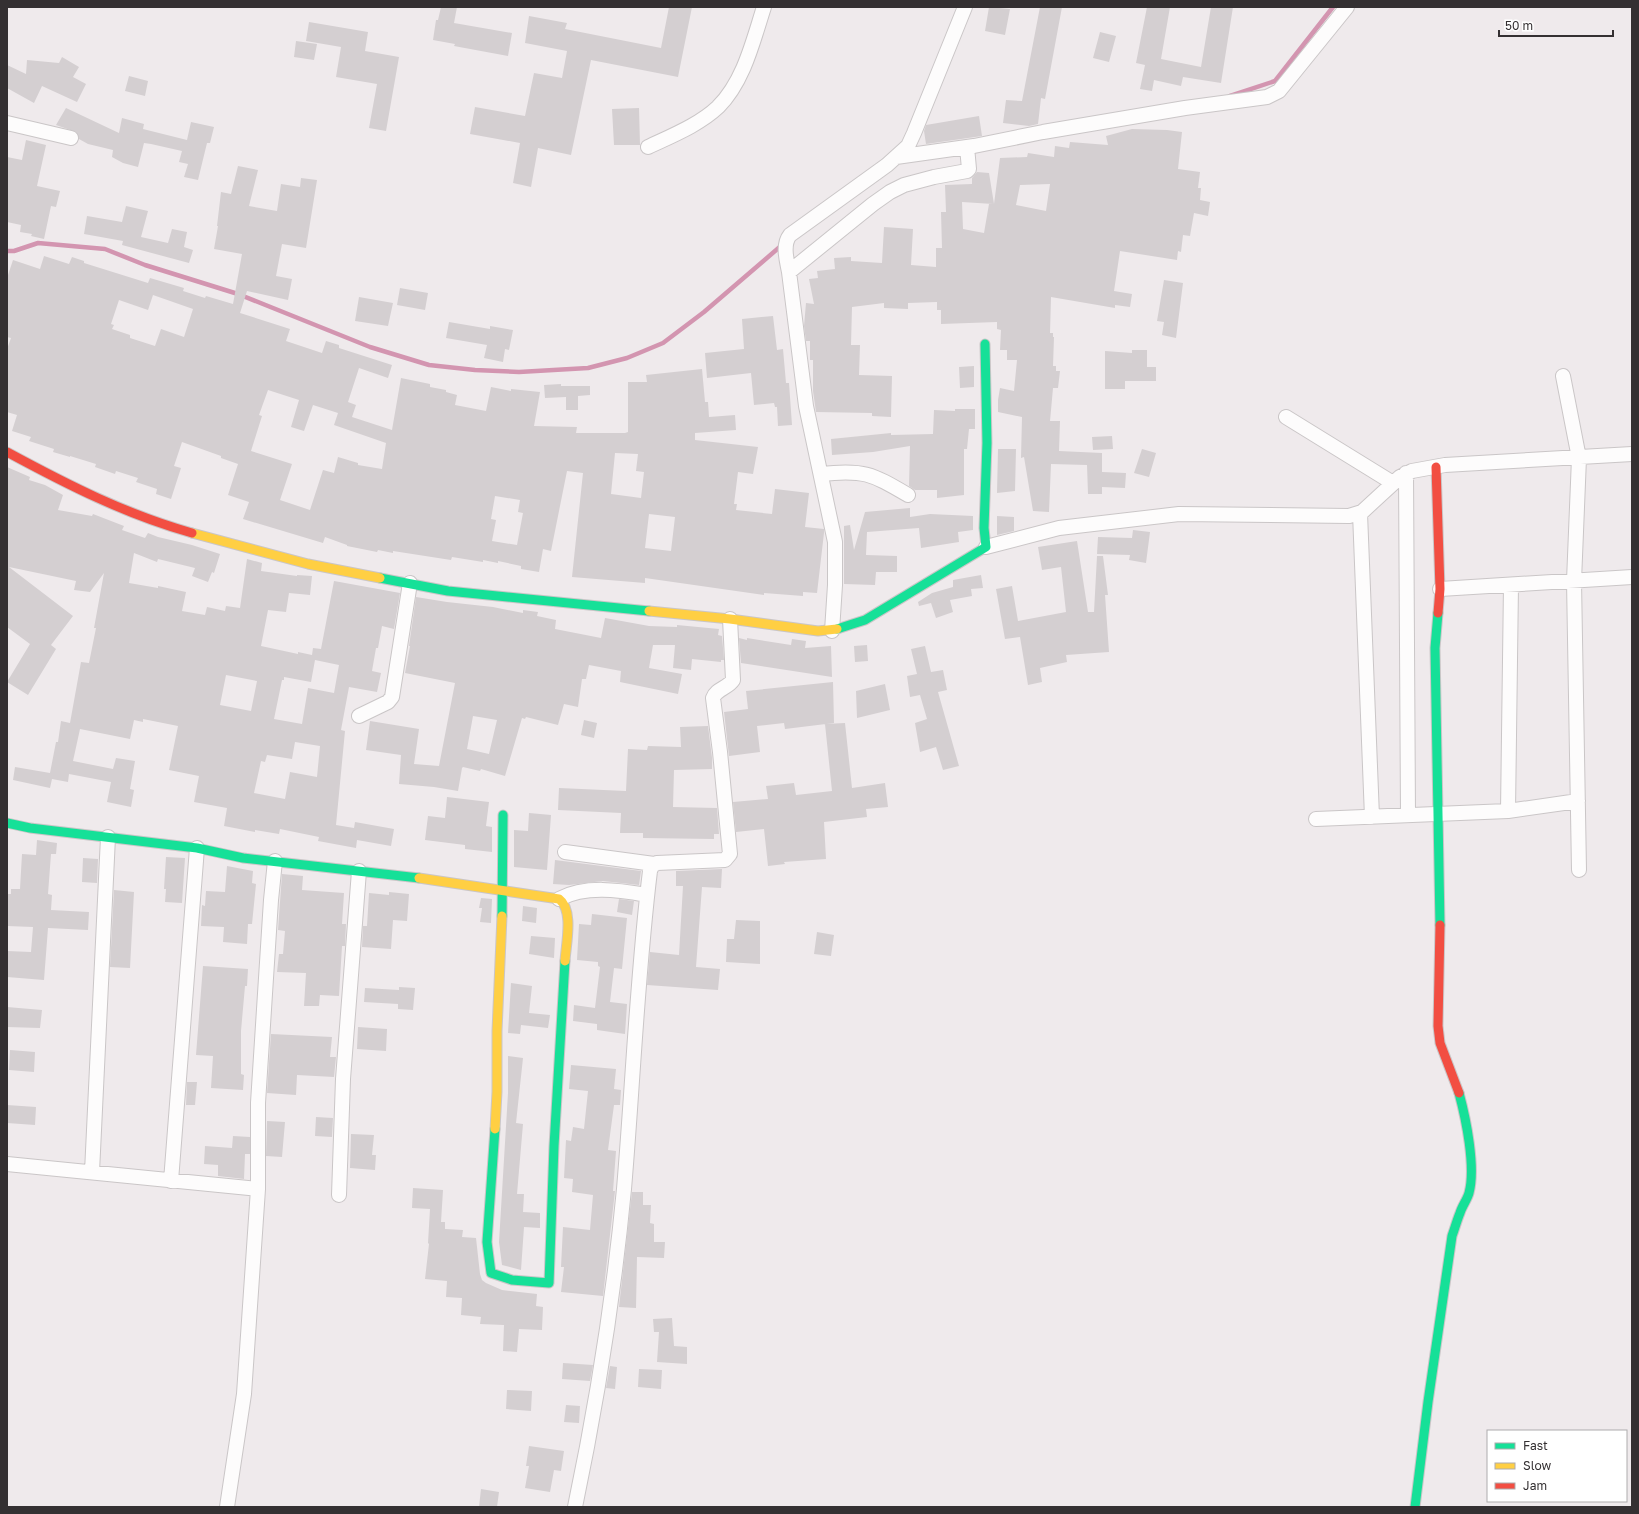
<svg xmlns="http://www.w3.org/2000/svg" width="1639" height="1514" viewBox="0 0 1639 1514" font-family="'Golos Text',sans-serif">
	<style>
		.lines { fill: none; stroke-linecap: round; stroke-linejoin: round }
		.stream { stroke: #d395b0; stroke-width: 4.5 }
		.building { fill: #d4cfd1; fill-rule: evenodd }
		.street-casing { stroke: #cac6c7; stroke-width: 16 }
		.fast-casing { stroke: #cac6c7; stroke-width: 11 }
		.slow-casing { stroke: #cac6c7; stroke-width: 11 }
		.jam-casing { stroke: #cac6c7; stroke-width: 11 }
		.street { stroke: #fdfcfc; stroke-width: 14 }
		.fast { stroke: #16e098; stroke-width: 9 }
		.slow { stroke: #ffcf43; stroke-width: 9 }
		.jam { stroke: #f24e42; stroke-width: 9 }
	</style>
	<rect width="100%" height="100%" fill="#efeaec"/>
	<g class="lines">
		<path class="stream" d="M1230 96 1275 81 1333 7
			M7 251H14L38 243 105 249 145 265 238 294 370 347 429 365 475 370 519 372 588 368 627 358 663 343 704 312 782 245"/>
	</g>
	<path class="building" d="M441 7H457L454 23 512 33 508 56 454 46 455 44 433 40 436 20H438Z
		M669 7H692L678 77 591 60 571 155 538 148 531 187 513 183 520 143 470 134 475 107 525 116 534 73 562 78 567 51 525 43 529 16 567 23 565 29 661 48Z
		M989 7 1010 9 1005 35 985 31Z
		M1040 7H1062L1045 99 1041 98 1038 124 1029 126 1003 123 1006 100 1022 101Z
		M1147 7H1170L1161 59 1201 67 1211 7H1233L1221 83 1183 77 1181 86 1154 80 1152 91 1140 89 1145 65 1136 63Z
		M309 22 368 32 365 51 399 57 386 131 369 128 377 84 336 77 341 47 306 41Z
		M1100 32 1116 36 1109 62 1093 58Z
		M296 41 317 44 314 60 294 57Z
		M62 57 79 67 73 77 86 84 77 102 42 86 34 103 7 88V65L26 74 27 60 59 63Z
		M129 76 148 81 145 96 125 91Z
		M66 108 119 133 122 118 144 124 143 129 187 140 191 122 214 127 210 143H207L198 180 184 177 188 164 179 162 182 151 151 144 144 143 138 167 123 163 112 157 113 150 88 144 79 139 76 132 56 125Z
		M639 108 640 145H614L612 109Z
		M979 116 982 136 926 144 924 131 926 125Z
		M1132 129 1167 130 1182 132 1178 169 1200 172 1198 188H1201L1200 200 1210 202 1208 216 1194 213 1190 236 1183 235 1181 252 1178 251 1177 260 1120 251 1114 291 1132 294 1130 307 1115 305V308L1051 297 1050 333H1053V337H1054L1053 366H1056V371H1060L1058 388H1053L1050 421H1060L1059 451 1102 453V472L1126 473 1125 488 1102 487V494H1088L1087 465 1051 464 1049 512 1033 511 1024 457 1021 458 1022 417 998 412V400L1000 388 1014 391 1017 360H1007V350H1000L1001 330 997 329V322L941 324V310H937V302L908 303V309L884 308V303L852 307 851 345H860L859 375 892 376 891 417 872 416V413L816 412 813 391V360H810V341H806L804 326 806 303 814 304 809 279 818 278 817 271 835 269 834 258 851 257V261L882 263 884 227 913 229 911 265 936 267V248H942L941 212H946L945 185 972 184V178L977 172 989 173 994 204 1000 158 1027 157 1028 153 1054 157 1055 146 1069 148 1070 142 1108 145 1106 136ZM1050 184 1046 211 1016 205 1020 185ZM962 202 993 204H989L984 233 963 229Z
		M26 140 46 145 37 186 60 191 56 207 51 206 44 239 31 236 32 234 20 232 21 225 7 222V157L22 160Z
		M238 166 258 170 249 206 277 211 281 184 300 187 301 178 317 180 306 248 282 244 276 276 292 279 288 300 247 291 240 313 290 329 286 341 322 353 326 341 339 345V348L392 365 388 378 359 368 348 402 356 405 352 417 392 430 401 378 430 384V387L446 390V392L457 395 455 405 486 411 491 387 511 391V389L540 392 534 426 577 427 576 433H625L628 432V382H647L646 375 702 369 705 402H708L709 417 735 415 736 430 695 433V440L758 447 753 474 738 472 734 504H737L736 510 772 514 775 489 809 493 805 527 824 529V533L817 593 803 592V596L764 593V595L645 578V583L572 577 583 473 567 471 551 551 543 549 539 572 521 569V566L498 561V563L483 560V562L452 557 451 560 393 551V553L378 550 377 552 347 546V545L325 537 323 543 243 519 249 502 228 495 238 464 221 458V456L182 442 174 466 181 468 171 499 156 494 157 489 136 482 138 478 116 471 115 474 95 467 96 464 70 456V457L53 452 54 449 29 441 31 437 12 431 17 415 7 412V349L11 338 7 337V278L13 260 40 269 44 256 69 264 72 257 84 261V263L148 283 150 278 184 288 183 291 205 298 206 296 233 304 242 254 214 249 218 226H217L221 192 231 194ZM153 295 193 309 184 337 161 329 155 346 130 338V335L112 329 114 325 111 324 119 300 148 310ZM268 390 299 400 291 427 304 431 313 405 338 413 334 425 386 443 382 469 358 465V463L338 457 334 473 323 470 310 510 280 500 292 464 251 451 262 416 259 415ZM615 453 638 454 636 471 644 472 641 498 611 494ZM495 496 520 500 518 512 523 513 517 545 492 541 496 520 491 519ZM649 514 675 517 671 551 645 548Z
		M126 206 148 211 141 237 168 243 172 229 187 232 184 247 193 250 189 263 122 245 123 241 84 234 87 216 122 222Z
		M1164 280 1183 283 1176 338 1162 335 1164 322 1157 321Z
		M400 288 428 293 425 310 397 305Z
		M359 297 393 303 388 326 355 321Z
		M773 316 777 350 783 349 786 383H789L792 425 778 426 777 407H775L774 403 754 405 751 373 707 378 705 353 744 349 742 319Z
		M449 322 490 329V326L513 330 509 350 505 349 503 362 484 358 487 345 446 338Z
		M1132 350H1147V367H1156V381H1125V389H1105V351L1132 353Z
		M974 366V387L960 388 959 367Z
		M561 384V386H590V395L578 396V410H566V397L545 398 544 385Z
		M955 409H975V429H969L967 449H964V495L937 498V490H915L909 486 910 446 873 452 832 455 831 439 891 433V435L933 434 934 410 955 411Z
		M1112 436 1113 449 1093 450 1092 437Z
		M998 449H1016L1015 491 997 493Z
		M1142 449 1156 453 1149 477 1134 473Z
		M7 467 30 477 29 480 45 485 63 495 58 510 92 516 93 514 124 526 122 530 145 538 148 533 158 537 192 545 220 554 214 573 212 572 208 582 192 576 195 568 158 559 157 562 134 553 129 583 158 588V586L186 592 182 611 205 615 207 607 225 611 226 606 240 608 247 559 262 563 261 571 297 576V575L312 576 310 595 289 593 286 612 268 610 261 646 298 654V652L312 655 313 648 321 649 334 581 400 593 394 629 382 626 378 648H376L372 671 381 673 377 692 349 687 341 730 345 731 336 825 354 828 355 822 394 829 391 846 357 840 356 848 318 841 319 837 280 829 279 834 255 830V832L224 826 227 808 194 802 199 776 169 770 178 726 143 719V722L134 720 130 739 80 729 73 761 113 769 116 758 135 761 130 789 134 790 131 807 107 802 111 782 69 774 68 782 52 779 50 788 13 780 15 767 50 773 56 742H58L61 721 70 723 81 662 89 663 96 628H94L104 573 90 592 74 590 76 581 9 567 73 616 51 645 56 649 28 695 7 682 30 644 7 627ZM315 660 339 665 334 693 308 688 302 724 274 719 282 680H284V677L311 682ZM226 675 257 681 251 711 220 705ZM295 742 320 746 317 777 290 772 285 799 254 793 261 761 265 762 267 755 292 759Z
		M910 508V517L930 514 973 516V530L958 532 959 542 921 548 919 528 867 532 866 555 897 556V572H876L875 585 844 584V526L850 525 854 550 865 512Z
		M997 516 1014 517V531L997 535Z
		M1133 530 1150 532 1146 563 1129 560 1130 555 1097 554 1098 537 1132 538Z
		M1077 541 1088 612H1094L1097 556H1103L1108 595H1105L1109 652 1066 655 1067 662 1040 668 1042 682 1028 685 1020 637 1005 639 996 589 1012 586 1018 621 1066 612 1061 567 1042 570 1038 547Z
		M981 575 983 588 971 589 972 596 950 600 953 612 936 618 931 603 919 606 918 602 932 593 953 587V580Z
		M416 597 447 602 493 607 523 613V610L538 612 537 616 556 620 555 629 601 638 605 618 649 626 677 627V625L719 629 718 635 722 636 724 660H721V662L692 659 691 670 673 668 675 645H653L649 668 682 674 678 694 620 682 621 671 589 665 586 679H582L578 707 564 704 558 725 526 717 525 719 522 718 505 776 481 769 480 771 463 767 462 768 458 791 434 787 399 784 401 755 366 750 370 721 419 729 414 764 439 766 455 683 405 673 410 646H409ZM473 716 497 720 489 754 467 749Z
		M739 638 747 640V638L791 645 792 639 806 641 805 648 831 646 832 677 741 663Z
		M867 645 868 661 855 662 854 646Z
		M925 646 931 672 943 670 947 690 938 692 959 766 943 770 936 747 920 752 915 723 927 719 920 695 910 697 907 676 917 674 911 649Z
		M833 682 834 723 785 729 784 723 757 726 760 752 729 756 724 712 748 709 746 691Z
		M885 684 890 710 857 718 856 691Z
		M584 720 597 723 594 738 581 735Z
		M845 723 852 788 885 783 888 807 866 809 867 817 824 822 826 859 784 862 785 864 768 866 764 829 736 832 733 802 768 799 766 786 794 783 796 795 832 791 825 724Z
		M708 726 712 758V769L674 770 673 807 717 808 719 834H714V839L643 838V833H620L621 813 558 810 559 788 626 791 628 749 647 750 648 746 681 747 680 727Z
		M447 797 489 802 486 826 492 827V852L465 849V845L425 840 428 816 445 818Z
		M529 813 551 815 547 870 514 867V830L528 831Z
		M37 840 57 843 56 854H51L48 894 52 895 51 910 89 912 88 930 48 928 44 980 7 977V951L31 952 33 927 7 926V894H11V889H20L22 854 36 855Z
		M166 857 185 858 182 903 165 902 166 889H164Z
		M83 858 98 859 97 883 82 882Z
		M555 860 641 871 639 885 603 881 569 885 553 884Z
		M227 866 253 871 252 883 256 884 252 924H248L247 944 223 942 224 927 201 926 202 905 205 906 206 891 225 892Z
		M722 869 721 888 702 887 696 967 720 969 718 990 647 985 650 952 679 955 683 886H676V871Z
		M282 874 303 876 302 890 344 893 342 924H346L345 946H342L339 996 320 995 319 1006H304L306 973 277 972 279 954H283L285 931 278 930Z
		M114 890 134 892 130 968 110 967Z
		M389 892 409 894 407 921 393 920 391 949 362 947 363 926H367L369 893 389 895Z
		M481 898 492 899 491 923 480 922 482 908H479Z
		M619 899 634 901 632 915 617 912Z
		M523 906 537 908 536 923 522 921Z
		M592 914 627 918 622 969 614 968 610 1002 627 1004 625 1034 597 1030V1024L573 1021 574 1005 595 1008 600 967 598 966V962L577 960 579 924 591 925Z
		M736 920 760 921V964L726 962 727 939H734Z
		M817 932 834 935 831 956 814 954Z
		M531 936 555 938 554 958 529 954Z
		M203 966 248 969 247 986H245L241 1031V1074L244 1075 243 1090 211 1088 213 1056 196 1055Z
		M511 983 532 986 529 1013 550 1015 548 1028 521 1025 520 1034 508 1033Z
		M399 987 415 988 413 1010 398 1009V1004L364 1002 365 988 399 990Z
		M7 1007 42 1010 40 1028 7 1027Z
		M358 1027 387 1029 386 1051 357 1049Z
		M271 1034 332 1037 330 1057H336L334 1077 297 1075 296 1095 267 1093Z
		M10 1050 35 1052 34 1072 9 1070Z
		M508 1056 523 1058 516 1123 523 1124 517 1194H524L523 1212 540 1213V1228L524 1227 521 1270 502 1265 499 1242 508 1093Z
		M571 1065 616 1069 614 1089 621 1090 620 1105H614L608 1150 616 1151 613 1191H615L603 1296 561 1292 564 1267H561L563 1227 590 1230 593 1195 572 1192 573 1179 564 1178 566 1140 571 1141 573 1127 584 1129 588 1091 569 1089Z
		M187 1082H197L195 1105H186Z
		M7 1105 36 1107 35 1125 7 1123Z
		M316 1117 333 1118 332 1137 315 1136Z
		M267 1121 285 1122 282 1157 266 1156Z
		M351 1134 374 1135 372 1155H376L375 1170 350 1168Z
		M233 1136 250 1137V1154H245L244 1179 218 1176V1165L204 1164 205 1146 232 1148Z
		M413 1188 443 1190 441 1222H445V1229L463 1230 462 1237 476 1238 480 1274 482 1280 486 1283 502 1290 537 1294 536 1306 543 1307 542 1330 519 1329 517 1352 503 1351 504 1325 480 1324 481 1317 461 1315 462 1298 446 1297 447 1281 425 1279 429 1244 428 1243 430 1209 412 1208Z
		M632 1192H643V1205H651L650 1223 654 1224V1242H665L664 1258 637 1257 636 1308 619 1307Z
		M672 1318 674 1346 687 1347V1364L657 1362 659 1332H654L653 1319Z
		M563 1363 593 1365 590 1381 562 1379Z
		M610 1366 617 1367 615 1389 606 1388Z
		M639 1369 662 1370 661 1389 638 1387Z
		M507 1390 532 1391 531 1411 506 1409Z
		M566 1405 580 1406 579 1423 564 1422Z
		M529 1446 564 1451 561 1471 554 1470 550 1492 525 1488 529 1466H526Z
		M481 1489 499 1492 497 1507H479Z"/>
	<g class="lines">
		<defs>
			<path id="street" d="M7 123 71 138
				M648 147C671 136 699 125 718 107 744 81 753 41 764 7
				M896 157 974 146 1043 132 1185 108 1267 97 1279 91 1347 7
				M789 272C787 261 782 245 790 235L887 165 908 146 914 133 965 7
				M1563 376 1579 458 1574 581 1579 870
				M1286 417 1393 483
				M1406 473 1408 815
				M821 474C864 469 872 474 908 495
				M1360 513 1372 817
				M986 547 1059 528 1179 514 1349 516 1362 512 1400 477 1412 471 1445 465 1632 454
				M1440 589 1632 577
				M832 631 835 585V542L806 406 789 272 873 204 890 192 904 185 934 177 967 171 969 169 967 147
				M359 716 388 702 392 697 410 583
				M1508 811 1511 585
				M1316 819 1508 811 1578 801
				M565 852 654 864
				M559 899C586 885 618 890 647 895
				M7 1164 258 1189
				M92 1172 108 837
				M171 1181 197 848
				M339 1195 343 1079 359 871
				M227 1507 244 1394 258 1189V1103L271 900 275 861
				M575 1507C597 1402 614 1295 624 1189 633 1083 637 976 650 871L652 866 657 863 725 860 730 854 720 752 713 698C716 689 728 688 733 680L730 619"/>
			<path id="fast" d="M380 578 448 591 649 611
				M1438 613 1435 648 1440 925
				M837 629 865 620 986 547 984 528 987 443 985 344
				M7 823 30 828 197 848 243 858 419 878
				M502 916 503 815
				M495 1129 487 1242 491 1273 512 1280 549 1283 554 1146 565 961
				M1415 1507 1428 1402 1452 1236C1455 1228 1457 1220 1460 1213 1462 1206 1467 1200 1469 1193 1476 1167 1466 1119 1459 1093"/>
			<path id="slow" d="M192 533 308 564 380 578
				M649 611 730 619 818 631 837 629
				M419 878 559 899C574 910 566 944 565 961
				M495 1129 497 1092V1031L502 916"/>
			<path id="jam" d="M7 452C68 485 125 514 192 533
				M1436 467 1440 589 1438 613
				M1440 925 1438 1026 1440 1043 1459 1093"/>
		</defs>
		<use href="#street" class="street-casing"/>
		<use href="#fast" class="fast-casing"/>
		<use href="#slow" class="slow-casing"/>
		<use href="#jam" class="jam-casing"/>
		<use href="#street" class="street"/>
		<use href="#fast" class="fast"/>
		<use href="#slow" class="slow"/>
		<use href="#jam" class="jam"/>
	</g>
	<rect width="1639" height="1514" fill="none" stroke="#343032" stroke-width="16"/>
	<rect x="1487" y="1430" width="140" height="72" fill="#ffffff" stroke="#aeacad"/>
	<rect x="1495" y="1443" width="20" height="6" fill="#16e098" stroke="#aeacad"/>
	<text x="1523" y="1450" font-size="12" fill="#343032">Fast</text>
	<rect x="1495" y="1463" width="20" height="6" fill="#ffcf43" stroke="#aeacad"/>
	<text x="1523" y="1470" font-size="12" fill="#343032">Slow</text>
	<rect x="1495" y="1483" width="20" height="6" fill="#f24e42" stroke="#aeacad"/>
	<text x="1523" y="1490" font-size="12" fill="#343032">Jam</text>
	<path d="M1499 30v6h114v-6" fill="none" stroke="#343032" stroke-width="2"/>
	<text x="1505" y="30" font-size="12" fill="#343032" stroke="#ffffff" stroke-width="3" paint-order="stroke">50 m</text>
</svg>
